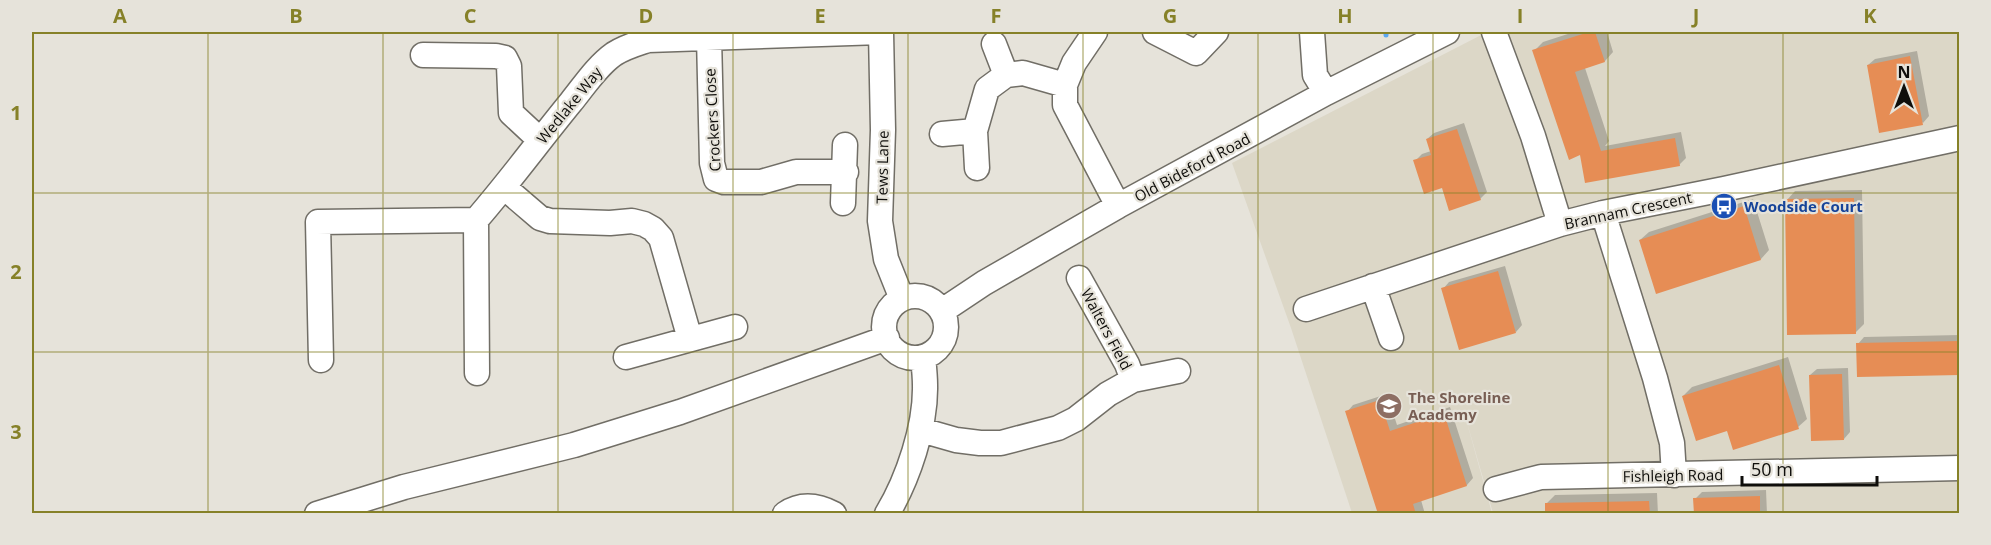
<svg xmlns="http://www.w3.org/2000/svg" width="1991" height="545" viewBox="0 0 1991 545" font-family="'Open Sans',sans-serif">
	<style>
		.built { fill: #dcd7c7 }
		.shadow { fill: #0003 }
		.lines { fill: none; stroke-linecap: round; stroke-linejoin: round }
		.stream { stroke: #5ca8f0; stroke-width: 5 }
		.building { fill: #e68d55 }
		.minor-casing { stroke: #716e66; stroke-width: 27 }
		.minor { stroke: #fff; stroke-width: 24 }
		.grid { fill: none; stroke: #868128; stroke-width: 1.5; stroke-opacity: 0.55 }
		.labels { text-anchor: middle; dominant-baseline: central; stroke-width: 4.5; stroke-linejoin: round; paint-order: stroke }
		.street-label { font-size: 15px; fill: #0f0e0b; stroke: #e6e3da }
		.transit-label { font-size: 15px; font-weight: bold; fill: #164399; stroke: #e6e3da; text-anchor: start }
		.education-label { font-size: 15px; font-weight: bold; fill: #785e54; stroke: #e6e3da; text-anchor: start }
		.neatline { fill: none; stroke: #868128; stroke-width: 2 }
		.grid-label { font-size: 20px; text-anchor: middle; font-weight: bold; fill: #868128 }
	</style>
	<rect width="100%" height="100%" fill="#e6e3da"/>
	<path class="built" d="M1487 32H1959V513H1493L1464 412 1492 513H1352L1291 328 1232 163Z"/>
	<path class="shadow" d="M1574 32H1607L1613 52 1605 61 1585 68 1609 141 1605 146 1681 132 1686 158 1679 165 1581 153 1534 51 1543 42Z
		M1917 51 1929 116 1923 123 1868 65 1875 59Z
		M1464 123 1487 192 1480 199 1443 186 1415 161 1422 154 1431 151 1427 139 1434 133Z
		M1862 190 1864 324 1855 333 1787 200 1795 191Z
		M1753 199 1769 250 1761 259 1657 292 1640 240 1649 232Z
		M1505 266 1522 325 1516 332 1443 289 1449 282Z
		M1960 335V373L1858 344 1864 337Z
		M1788 357 1807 419 1798 427 1728 430 1683 396 1692 387Z
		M1848 368 1850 432 1844 439 1810 375 1817 369Z
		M1387 394 1397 425 1450 407 1473 478 1467 485 1421 500 1425 514H1380L1347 412 1353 405Z
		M1766 490 1767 514H1695V499L1702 492Z
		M1657 493 1658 514H1547L1546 504 1555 495Z"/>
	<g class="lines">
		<path class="stream" d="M1386 32V35"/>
	</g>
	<path class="building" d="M1589 32H1595L1605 62 1575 72 1601 151 1675 138 1680 166 1585 183 1580 155 1569 160 1532 50Z
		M1910 56 1923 125 1879 133 1867 65Z
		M1457 129 1481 200 1449 211 1442 188 1424 194 1413 160 1431 155 1426 139Z
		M1854 198 1856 334 1787 335 1785 199Z
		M1744 206 1761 260 1656 294 1639 240Z
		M1498 271 1516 333 1459 350 1441 288Z
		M1960 341V375L1857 377 1856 343Z
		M1779 365 1799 429 1733 450 1727 431 1696 441 1682 396Z
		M1842 374 1844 440 1811 441 1809 375Z
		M1380 400 1390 431 1444 413 1467 486 1413 504 1416 514H1378L1345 411Z
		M1760 496V514H1694L1693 498Z
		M1649 501 1650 514H1545V503Z"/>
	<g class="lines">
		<defs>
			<path id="minor" d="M881 32 883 130 880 221 886 259 902 299
				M1095 32 1074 63 1065 85V105L1118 206
				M1155 32 1196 53 1216 32
				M1312 32 1315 75 1326 93
				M1494 32 1533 136 1560 224
				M709 37 712 163 716 179 724 182H761L796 172H846
				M994 44 1006 75
				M423 55 496 56 505 58 509 66 511 113 540 140
				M942 134 975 131
				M977 168 975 131 987 89 1006 75 1023 73 1065 85
				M505 188 540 218 550 221 610 223 632 221 644 224 653 229 661 238 690 339
				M843 203 845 145
				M1603 213 1655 378 1672 443 1674 475
				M1079 278 1127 364 1133 380
				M1373 286 1391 338
				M884 327a31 31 0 1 1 62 0a31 31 0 1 1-62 0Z
				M1306 309 1560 224 1603 213 1724 189 1960 138
				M942 311 984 283 1118 206 1326 93 1447 32
				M626 357 735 327
				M321 360 318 222 476 220
				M477 373 476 220C509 182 539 141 571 102 584 86 597 66 614 54 625 47 636 44 648 40L881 32
				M921 430 956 440 980 443H1001L1058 428 1076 419 1108 394 1133 380 1178 371
				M1496 489 1541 477 1960 468
				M317 514 404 487 574 445 680 412 887 338
				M785 514C801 503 817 505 834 514
				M887 514C908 479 926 426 925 385 925 376 924 367 923 357"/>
		</defs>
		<use href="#minor" class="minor-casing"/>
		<use href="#minor" class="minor"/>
	</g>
	<path class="grid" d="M208 32V514M383 32V514M558 32V514M733 32V514M908 32V514M1083 32V514M1258 32V514M1433 32V514M1608 32V514M1783 32V514M32 193H1960M32 352H1960"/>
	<defs>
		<symbol id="bus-disc" viewBox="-11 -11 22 22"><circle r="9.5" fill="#1a4fb4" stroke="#e6e3da"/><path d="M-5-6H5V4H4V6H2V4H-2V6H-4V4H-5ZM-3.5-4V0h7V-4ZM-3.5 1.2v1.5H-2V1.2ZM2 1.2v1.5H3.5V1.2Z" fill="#fff"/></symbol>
		<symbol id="school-disc" viewBox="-11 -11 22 22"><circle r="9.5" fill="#8d6e63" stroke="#e6e3da"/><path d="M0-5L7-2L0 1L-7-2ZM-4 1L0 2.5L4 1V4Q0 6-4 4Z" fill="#fff"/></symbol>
	</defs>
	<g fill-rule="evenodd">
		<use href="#bus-disc" x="1709" y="191" width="30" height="30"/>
		<use href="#school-disc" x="1374" y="391" width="30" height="30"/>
	</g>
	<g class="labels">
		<g class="street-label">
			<text transform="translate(569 105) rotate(-51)">Wedlake Way</text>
			<text transform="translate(712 120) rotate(-93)">Crockers Close</text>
			<text transform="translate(882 167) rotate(-89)">Tews Lane</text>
			<text transform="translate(1192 167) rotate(-28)">Old Bideford Road</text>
			<text transform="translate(1628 210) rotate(-12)">Brannam Crescent</text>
			<text transform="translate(1107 329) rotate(62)">Walters Field</text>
			<text transform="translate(1673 475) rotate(-1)">Fishleigh Road</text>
		</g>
		<g class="transit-label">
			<text x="1744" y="206">Woodside Court</text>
		</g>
		<g class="education-label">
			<text x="1408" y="397">The Shoreline<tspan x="1408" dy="17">Academy</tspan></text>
		</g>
	</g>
	<rect width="1991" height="545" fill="none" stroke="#e6e3da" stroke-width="66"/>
	<g transform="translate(1904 87)" stroke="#e6e3da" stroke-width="4.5" paint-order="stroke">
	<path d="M0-4.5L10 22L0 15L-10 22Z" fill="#0f0e0b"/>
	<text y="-9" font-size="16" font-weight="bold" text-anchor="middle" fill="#0f0e0b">N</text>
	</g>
	<path d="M1742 476v9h135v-9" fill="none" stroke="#0f0e0b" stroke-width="3"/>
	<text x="1751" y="476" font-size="18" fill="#0f0e0b" stroke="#e6e3da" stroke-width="4.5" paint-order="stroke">50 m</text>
	<rect x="33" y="33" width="1925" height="479" class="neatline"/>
	<g class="grid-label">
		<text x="120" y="23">A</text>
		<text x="296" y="23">B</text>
		<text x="470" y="23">C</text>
		<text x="646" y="23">D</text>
		<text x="820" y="23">E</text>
		<text x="996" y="23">F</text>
		<text x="1170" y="23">G</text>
		<text x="1345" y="23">H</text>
		<text x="1520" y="23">I</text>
		<text x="1696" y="23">J</text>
		<text x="1870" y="23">K</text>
		<text x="16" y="120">1</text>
		<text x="16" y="279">2</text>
		<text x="16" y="439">3</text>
	</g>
</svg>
